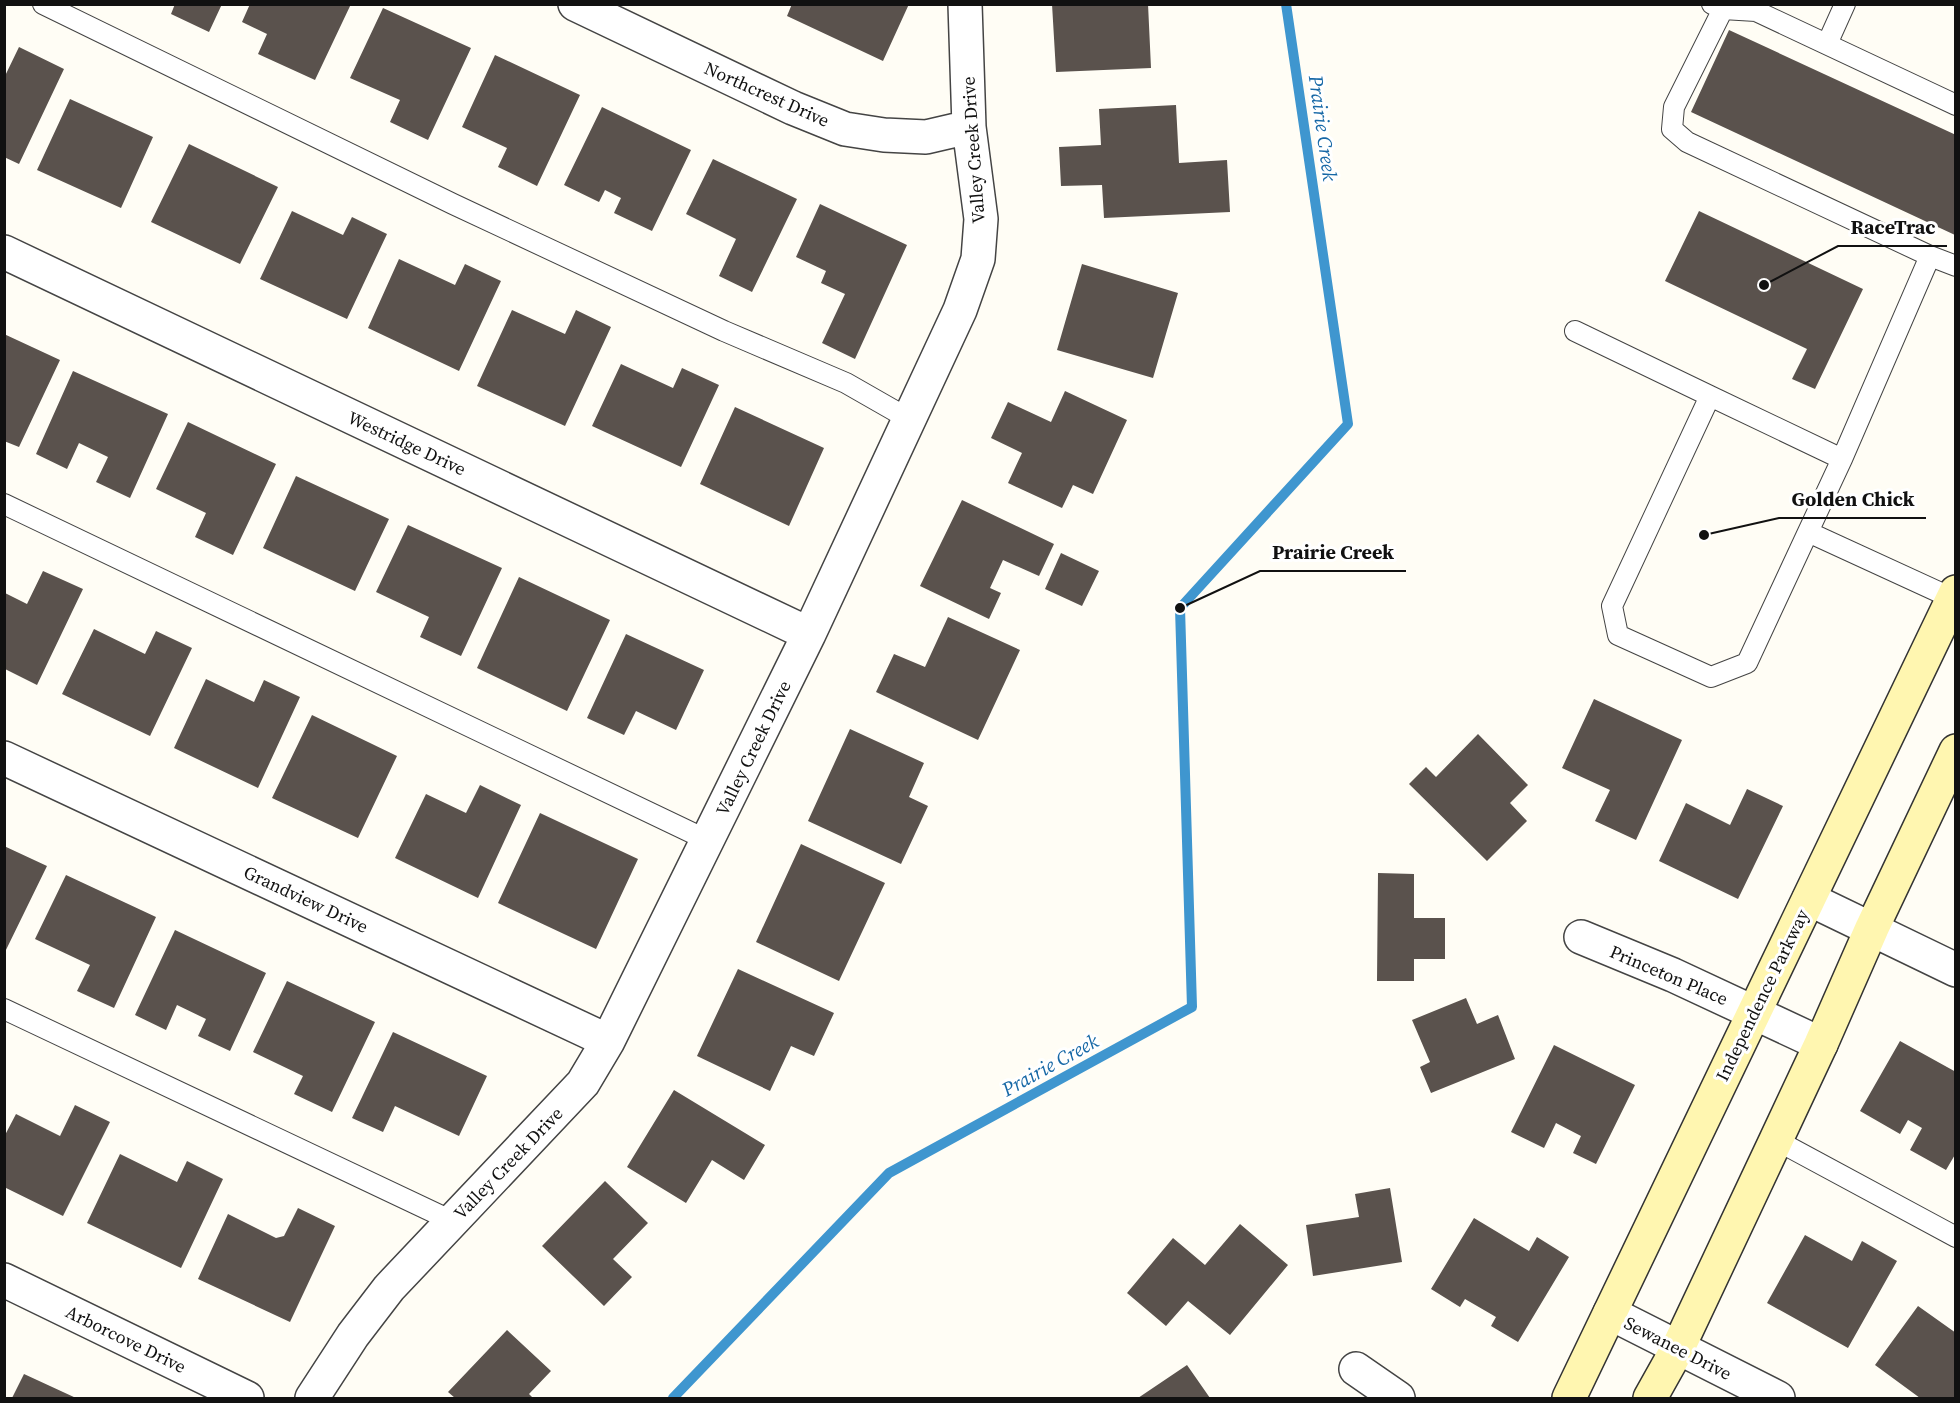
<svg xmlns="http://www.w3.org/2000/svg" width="1960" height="1403" viewBox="0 0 1960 1403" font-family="'Source Serif 4',serif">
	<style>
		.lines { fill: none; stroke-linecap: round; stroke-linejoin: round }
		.stream { stroke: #3f96cf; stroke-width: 10 }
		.building { fill: #5a524d }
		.lane-casing { stroke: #444; stroke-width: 22 }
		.street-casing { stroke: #444; stroke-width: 36 }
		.secondary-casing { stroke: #333; stroke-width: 36 }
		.lane { stroke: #fff; stroke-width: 20 }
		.street { stroke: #fff; stroke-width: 33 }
		.secondary { stroke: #fff6b0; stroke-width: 33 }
		.labels { text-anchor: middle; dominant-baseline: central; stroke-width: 6; stroke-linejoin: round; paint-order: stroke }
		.street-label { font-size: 18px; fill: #111; stroke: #fff }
		.water-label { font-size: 20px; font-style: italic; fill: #1768a6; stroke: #fff }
		.leader { fill: none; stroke: #111; stroke-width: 2 }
		.callout-dot { fill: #111; stroke: #fff; stroke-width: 2 }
		.callout-label { font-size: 20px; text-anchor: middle; font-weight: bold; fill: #111; stroke: #fff; stroke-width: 6; stroke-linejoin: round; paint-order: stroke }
	</style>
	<rect width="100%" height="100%" fill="#fffdf5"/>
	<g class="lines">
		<path class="stream" d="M673 1398 889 1173 1192 1007 1180 608 1348 424 1286 4"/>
	</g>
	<path class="building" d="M175 4H222L209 32 171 14Z
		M250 4H351L315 80 258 54 267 34 242 22Z
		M792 4H909L883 61 787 16Z
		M1052 4H1148L1151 68 1056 72Z
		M383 8 471 48 428 140 390 122 400 100 350 78Z
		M1729 30 1956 135 1955 235 1691 112Z
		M19 47 64 69 19 164 4 157V78Z
		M495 55 580 95 537 186 498 167 507 148 462 127Z
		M70 99 153 137 121 208 37 170Z
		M1176 105 1179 163 1227 160 1230 212 1104 218 1102 185 1061 186 1059 147 1101 145 1099 109Z
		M602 107 691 150 652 231 614 213 621 198 605 190 599 202 564 185Z
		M189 144 278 187 240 264 151 222Z
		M713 159 797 199 752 292 719 276 736 239 686 214Z
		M820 204 907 245 855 359 822 343 845 294 821 283 826 271 796 257Z
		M292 211 343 235 352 217 387 234 347 319 260 279Z
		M1699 211 1863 289 1815 389 1792 379 1807 349 1665 281Z
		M399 259 455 285 465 264 501 281 459 371 368 328Z
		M1082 264 1178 293 1153 378 1057 350Z
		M512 310 565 334 576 310 611 327 565 426 477 386Z
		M4 334 60 360 19 447 4 441Z
		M621 364 673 388 682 368 719 385 681 467 592 426Z
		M73 371 168 414 130 498 96 482 108 457 79 443 67 469 36 454Z
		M1065 391 1127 420 1093 494 1073 485 1062 508 1008 483 1022 453 991 438 1008 402 1051 422Z
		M735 407 824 448 789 526 700 484Z
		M188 422 276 464 233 555 195 537 206 513 156 489Z
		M296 476 389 519 355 591 263 548Z
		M962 500 1054 544 1039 576 1003 560 990 588 1001 593 989 619 920 586Z
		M408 525 502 568 461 656 420 637 429 617 376 592Z
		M1061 553 1099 571 1082 606 1045 589Z
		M43 571 83 589 37 685 5 669V593L27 604Z
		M519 577 610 620 567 711 477 668Z
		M948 617 1020 650 978 740 876 692 894 654 925 667Z
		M94 629 145 654 156 631 192 648 150 736 62 694Z
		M626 634 704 670 676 730 636 711 624 735 587 718Z
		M206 679 254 702 264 680 300 697 258 788 174 748Z
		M1594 699 1682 740 1636 840 1595 821 1610 790 1562 768Z
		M312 715 397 756 358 838 272 798Z
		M850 729 924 763 909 797 928 806 901 864 808 821Z
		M1478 734 1528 785 1510 803 1527 821 1487 861 1409 784 1426 767 1436 777Z
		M480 785 521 805 478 898 395 858 426 794 466 813Z
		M1747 789 1783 806 1738 899 1659 861 1686 803 1730 825Z
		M540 813 638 859 596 949 498 903Z
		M801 844 885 883 839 981 756 942Z
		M4 846 47 866 4 954Z
		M1378 873 1414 874V918H1445V959H1414V981H1377Z
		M66 875 156 917 114 1008 77 991 90 965 35 939Z
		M175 930 266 973 230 1051 198 1036 206 1019 177 1005 166 1030 135 1015Z
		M738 969 834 1013 814 1056 791 1046 770 1091 697 1056Z
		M287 981 375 1022 332 1112 294 1094 303 1076 253 1052Z
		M1466 998 1477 1024 1498 1015 1515 1059 1431 1093 1420 1067 1430 1062 1412 1020Z
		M393 1032 487 1076 459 1136 395 1106 383 1132 352 1118Z
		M1900 1041 1956 1072V1153L1946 1170 1910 1150 1922 1128 1908 1120 1900 1134 1860 1111Z
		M1554 1045 1635 1085 1596 1164 1573 1153 1581 1136 1556 1123 1544 1148 1511 1132Z
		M674 1090 765 1145 744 1180 712 1160 686 1203 627 1167Z
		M75 1105 110 1122 63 1216 4 1187V1137L16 1114 60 1136Z
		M120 1154 177 1182 187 1161 223 1179 181 1268 87 1223Z
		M605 1181 648 1223 613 1259 632 1277 604 1306 542 1246Z
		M1390 1188 1402 1262 1313 1276 1306 1225 1359 1217 1355 1194Z
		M298 1208 335 1226 290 1322 198 1279 228 1214 276 1238 284 1236Z
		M1474 1218 1529 1251 1537 1237 1569 1257 1518 1342 1491 1326 1496 1317 1465 1299 1460 1307 1431 1289Z
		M1240 1224 1288 1265 1230 1335 1188 1301 1166 1326 1127 1293 1173 1238 1205 1265Z
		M1805 1235 1852 1261 1862 1241 1897 1261 1848 1348 1767 1303Z
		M1918 1306 1956 1333V1398H1920L1875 1365Z
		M507 1330 551 1371 529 1394 533 1398H455L448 1392Z
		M1187 1365 1210 1398H1138Z
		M24 1374 76 1398H12Z"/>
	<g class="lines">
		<defs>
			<path id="lane" d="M43 4 453 204 724 331 846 383 909 419
				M1712 4 1723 9 1674 107 1672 129 1687 142 1930 256
				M1723 9 1756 11 1956 105
				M1827 44 1845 4
				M1956 266 1930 256 1842 459 1808 532 1956 600
				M1575 331 1710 396
				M4 504 707 840
				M1808 532 1747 663 1711 677 1618 635 1612 606 1710 396 1842 459
				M4 1009 452 1221
				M1776 1140 1956 1237"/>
			<path id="street" d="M575 4 793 108 845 129 884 135 926 137 969 127
				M4 252 809 634
				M4 758 608 1041
				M1809 899 1956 970
				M1581 937 1673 975 1821 1044
				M4 1280 247 1398
				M1610 1313 1778 1398
				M1356 1369 1398 1398
				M312 1398 353 1335 389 1288 583 1083 608 1041 809 634 960 310 978 259 981 219 969 127 965 4"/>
			<path id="secondary" d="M1569 1398 1956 592
				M1650 1398 1678 1348 1776 1140 1821 1044 1872 928 1956 751"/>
		</defs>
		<use href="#lane" class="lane-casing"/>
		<use href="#street" class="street-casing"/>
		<use href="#secondary" class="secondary-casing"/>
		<use href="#lane" class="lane"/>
		<use href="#street" class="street"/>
		<use href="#secondary" class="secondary"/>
	</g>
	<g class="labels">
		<g class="street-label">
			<text transform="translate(767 94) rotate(24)">Northcrest Drive</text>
			<text transform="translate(973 150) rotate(-94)">Valley Creek Drive</text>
			<text transform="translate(407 443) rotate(25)">Westridge Drive</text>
			<text transform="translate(753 748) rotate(-64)">Valley Creek Drive</text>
			<text transform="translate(306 899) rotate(25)">Grandview Drive</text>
			<text transform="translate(1669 975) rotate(23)">Princeton Place</text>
			<text transform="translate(1762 995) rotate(-64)">Independence Parkway</text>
			<text transform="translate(508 1163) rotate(-46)">Valley Creek Drive</text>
			<text transform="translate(126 1339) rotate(26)">Arborcove Drive</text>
			<text transform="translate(1678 1348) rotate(27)">Sewanee Drive</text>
		</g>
		<g class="water-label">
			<text transform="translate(1323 128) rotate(82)">Prairie Creek</text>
			<text transform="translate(1050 1065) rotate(-29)">Prairie Creek</text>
		</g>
	</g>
	<path class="leader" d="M1764 285L1838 246H1947M1704 535L1779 518H1926M1180 608L1260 571H1406"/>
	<g class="callout-dot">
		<circle cx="1764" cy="285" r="6"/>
		<circle cx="1704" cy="535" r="6"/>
		<circle cx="1180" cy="608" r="6"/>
	</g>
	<g class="callout-label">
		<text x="1893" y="234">RaceTrac</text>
		<text x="1853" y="506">Golden Chick</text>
		<text x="1333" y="559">Prairie Creek</text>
	</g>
	<rect width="1960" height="1403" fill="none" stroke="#111111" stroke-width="12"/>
</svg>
